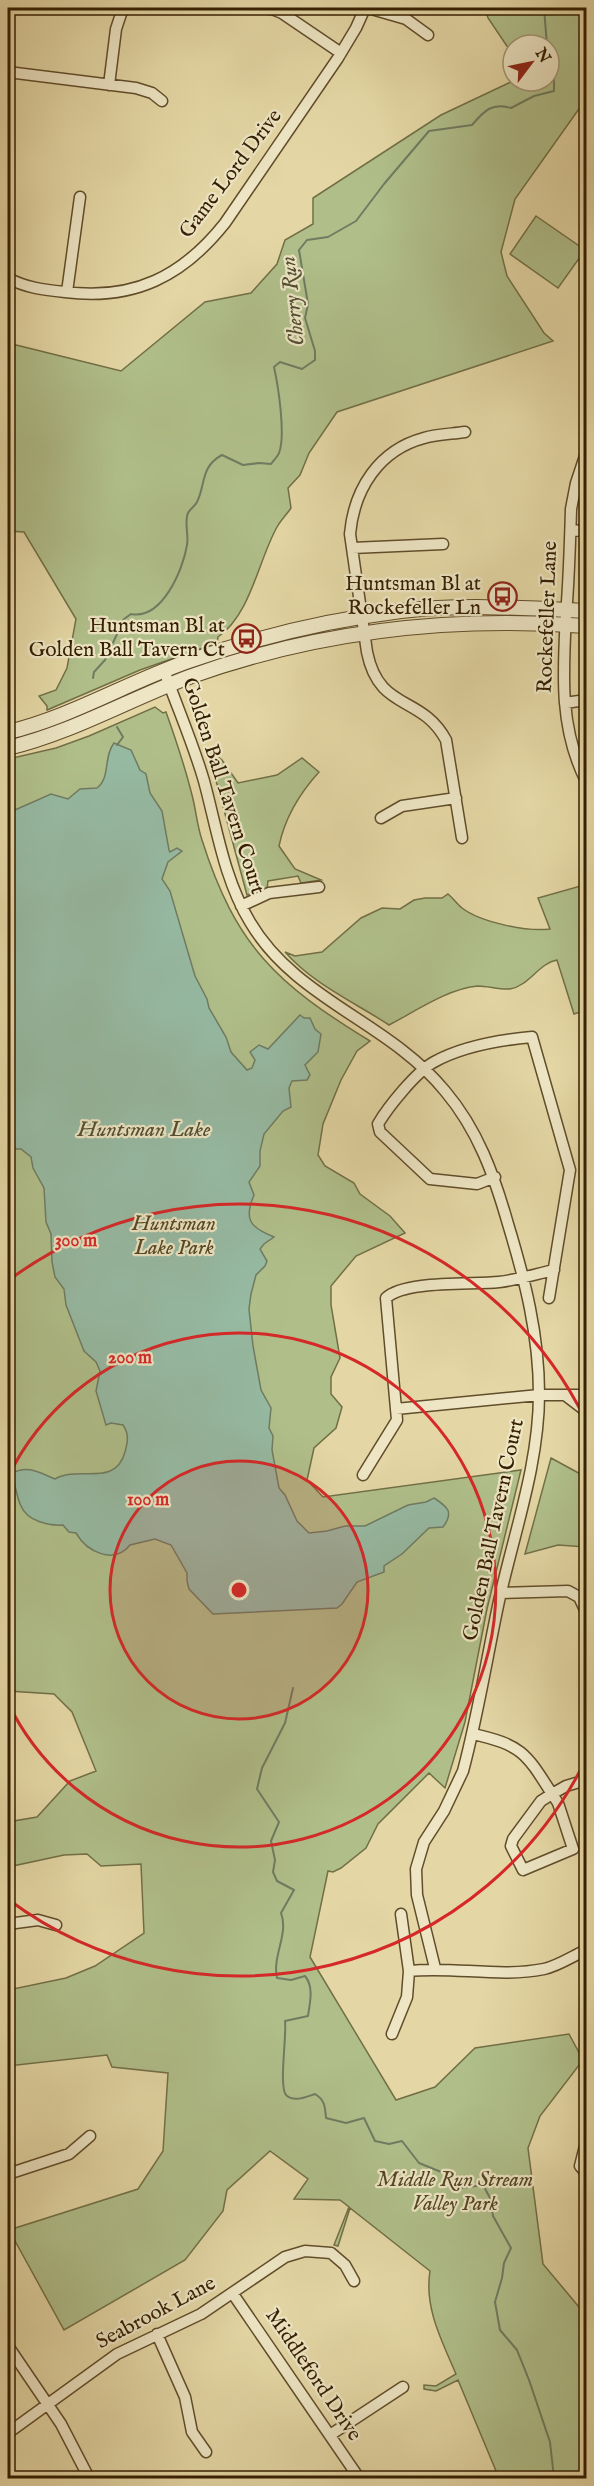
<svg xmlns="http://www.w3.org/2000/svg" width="594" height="2486" viewBox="0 0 594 2486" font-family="'IM FELL English',serif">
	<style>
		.green { fill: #b0bf8a; stroke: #726f46; stroke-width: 1.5 }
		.water { fill: #96baa3; stroke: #6f7c62; stroke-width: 1.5 }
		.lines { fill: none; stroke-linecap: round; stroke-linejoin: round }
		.stream { stroke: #6f7c62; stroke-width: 2 }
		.minor-casing { stroke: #614d2a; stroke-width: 13 }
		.tertiary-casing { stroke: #614d2a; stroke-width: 16 }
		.minor { stroke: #ede5c4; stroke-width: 10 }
		.tertiary { stroke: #ede5c4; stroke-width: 14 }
		.ring { fill: none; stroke: #d62828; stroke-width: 3 }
		.labels { text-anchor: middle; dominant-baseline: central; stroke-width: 4.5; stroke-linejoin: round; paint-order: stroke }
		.street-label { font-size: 21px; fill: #351f01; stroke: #ede5c4 }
		.poi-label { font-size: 21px; fill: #351f01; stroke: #ede5c4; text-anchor: end }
		.park-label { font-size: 21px; font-style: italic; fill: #544723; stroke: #ede5c4 }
		.water-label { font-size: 22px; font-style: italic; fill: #524e32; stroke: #ede5c4 }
		.centre { fill: #d62828; stroke: #ede5c4; stroke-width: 3 }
		.ring-label { font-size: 18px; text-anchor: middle; font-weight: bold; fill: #d62828; stroke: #ede5c4; stroke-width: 4.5; stroke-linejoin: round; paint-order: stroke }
	</style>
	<rect width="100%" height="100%" fill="#e4d7a5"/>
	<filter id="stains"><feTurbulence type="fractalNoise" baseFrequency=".00333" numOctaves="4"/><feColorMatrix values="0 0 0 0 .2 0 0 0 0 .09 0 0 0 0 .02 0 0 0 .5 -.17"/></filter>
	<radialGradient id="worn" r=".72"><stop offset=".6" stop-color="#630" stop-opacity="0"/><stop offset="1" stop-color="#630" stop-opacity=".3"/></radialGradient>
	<path class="green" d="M485 8H586V99L515 199 501 252 507 276 544 333 553 341 337 412 309 453 300 475 288 488 291 508C287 514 281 520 277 527 258 561 251 614 218 637L217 643 140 670 47 710V706L39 696 56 690 67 668 76 619 24 532 8 531V343L121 371 205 302 251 293 277 264 285 240 313 224V198L441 115 513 81H549V45H513V55L488 18Z
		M536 216 585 250 558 288 510 254Z
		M155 707 163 713 166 712C176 740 185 767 192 795 196 810 197 825 202 840 236 947 277 984 370 1041L357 1051 341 1080 323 1124 318 1155 325 1166 354 1183 360 1194 390 1216 405 1233 356 1256 331 1286V1305L340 1358 331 1377V1394L342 1407 336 1428 314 1448 307 1480 323 1497 521 1470 487 1609 465 1722 445 1788 429 1773 378 1824 366 1848 341 1868 333 1872 328 1871 310 1957 396 2100 435 2087 475 2048 569 2034 583 2060 540 2116 528 2148 543 2264 584 2313 586 2312V2478H499L458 2380 436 2391 424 2389V2385L436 2386 456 2374C442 2341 424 2308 430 2271L350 2208 338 2246 334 2245 349 2207 340 2200 294 2199 308 2179 270 2151 227 2190 223 2211 185 2260 64 2330 9 2230 138 2189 163 2151 168 2073 112 2067 107 2055 8 2066V1990L66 1978 95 1966 144 1933 141 1864 101 1866 87 1854 64 1855 8 1867V1822L37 1817 70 1781 96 1771 72 1712 54 1694 8 1691V759L56 748 89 736Z
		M209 750 222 760 238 783 277 775 302 758 319 772C299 794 285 817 279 846L295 869 321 880 301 883 298 876 268 881 267 889 247 895 208 751Z
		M584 885 586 887V1010L574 1014 557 960C539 963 529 986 510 989 500 990 488 986 478 986 449 988 414 1012 389 1025 354 1002 313 984 285 952L295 956 322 952 361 918 382 908 400 909 414 900 425 898H442L448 894C453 898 457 904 462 908 480 922 527 932 550 929L538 898Z
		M551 1458 586 1477V1547L558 1545 525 1554Z"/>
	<path class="water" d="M114 743 131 750 140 770 146 774 150 793 162 811 169 850 170 852 177 848 182 851 168 862 162 879 170 891 195 976 207 999 209 1008 226 1037 231 1052 247 1070 252 1068 255 1060 250 1052 259 1045 268 1049 300 1015 304 1018H310L315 1029 321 1034 318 1052 305 1065 310 1075 307 1080 292 1081 289 1088 291 1107 283 1111 264 1134 260 1151V1166L249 1182 254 1195C243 1220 251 1228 274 1237L264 1244 260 1249 267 1261 265 1266 256 1275 251 1294 249 1309 253 1346 261 1390 271 1408 269 1428 273 1436 272 1450 279 1488 285 1495 297 1521 309 1533 327 1531 345 1526H365L408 1505 426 1502 434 1498C448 1507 454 1512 443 1527L429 1528 402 1554 384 1566V1572L357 1582 342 1604 337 1608 213 1614 189 1589 187 1581V1573L171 1545 155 1539 130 1545C114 1565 87 1552 76 1533L69 1532 63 1525C49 1526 27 1521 21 1506 16 1496 16 1484 11 1474 27 1464 40 1473 55 1479 79 1465 115 1488 125 1452 128 1441 129 1434 123 1425L111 1423 106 1425 96 1391 100 1371 96 1362 84 1351 66 1305 64 1289 55 1277 52 1262 51 1234 46 1222 44 1188 33 1168 31 1157 21 1149H15L8 1135V813L51 794 68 799 80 789 97 788C111 777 103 757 114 743Z"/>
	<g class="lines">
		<path class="stream" d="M544 8 547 45
			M93 678 94 672 105 660 124 619 131 614C162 620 183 570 187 545 189 535 184 522 188 513 190 509 195 506 197 502 206 484 200 467 222 455L243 465 259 463 271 464C273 461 278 456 279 453 286 435 278 385 274 367L280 362 302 369 315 360V351L305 318 308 304 299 250 307 240 328 237 356 221 384 184 429 131 472 125C484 111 492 102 511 108L534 96 554 91V79L549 76
			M117 727 123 737 117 745
			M293 1688 285 1723 262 1768 257 1789 279 1822 271 1841 275 1860 273 1872 277 1881 294 1890 281 1913C289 1934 272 1956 277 1978L291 1980 305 1976C314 1987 310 2002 308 2016L285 2021C287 2036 278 2090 287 2096 295 2102 306 2097 315 2094 325 2100 325 2107 326 2118L346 2123 364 2118 375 2141 389 2144 402 2141 419 2163 446 2174 461 2188 483 2185 490 2198 493 2216 511 2248 504 2263 502 2278 495 2302 500 2330 517 2350 529 2380 550 2442 554 2478"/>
		<defs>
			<path id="minor" d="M260 8 272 9 282 13 341 53
				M368 8 406 19 428 35
				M8 72 136 88 152 93 162 101
				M109 85 116 29 123 8
				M8 278C26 288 45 290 65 292 134 301 183 276 225 223L338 58 356 28 365 8
				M67 292 80 197
				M586 453 576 483 571 509C570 545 569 580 566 615 563 672 559 728 586 781
				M571 530 586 531
				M352 548 443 544
				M164 670C177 707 193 743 204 781 217 829 224 879 250 922 296 1000 389 1022 445 1091 478 1130 494 1175 508 1224 525 1280 539 1335 539 1394 539 1464 514 1533 499 1601 487 1657 478 1715 463 1771L444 1811 424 1842 416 1869 417 1895 435 1968
				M565 703 586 700
				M381 818 402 806 456 798
				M462 838 446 740C421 694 379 712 367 652L350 534C354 489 379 450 424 438 437 434 452 434 465 432
				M241 906 269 893 319 887
				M495 1177 477 1184 430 1179 380 1132 378 1124C388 1107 416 1072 434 1062 463 1046 499 1040 532 1037L570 1170 549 1298
				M565 1395H586
				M396 1409 386 1298C405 1280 472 1285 499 1282 517 1280 536 1274 554 1270
				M363 1475 397 1420 396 1409 539 1395H565L586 1411
				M501 1593 568 1591 579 1597 586 1612
				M473 1734C522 1745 526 1753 552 1794L566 1786 586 1780
				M552 1794 558 1803 573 1849 523 1870 511 1846 513 1839 541 1801Z
				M8 1924 38 1920 56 1925
				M409 1971C453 1966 499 1978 544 1969 558 1966 573 1956 586 1950
				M392 2034 407 1997 409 1971 401 1914
				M586 2142 580 2166 586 2173
				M8 2174 69 2154 90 2136
				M233 2294 359 2478
				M157 2334 185 2397 192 2432 206 2452
				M8 2346 61 2424 89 2478
				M8 2433 117 2354 201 2314 285 2257 305 2251 331 2253 345 2265 354 2281
				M330 2435 403 2387"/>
			<path id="tertiary" d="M8 732C71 717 128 682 189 661 257 637 329 620 401 611 462 604 525 608 586 611
				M8 748C71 733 128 700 189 677 317 631 451 616 586 626"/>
		</defs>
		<use href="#minor" class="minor-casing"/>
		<use href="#tertiary" class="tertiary-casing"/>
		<use href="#minor" class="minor"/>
		<use href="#tertiary" class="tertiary"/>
	</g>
	<circle cx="239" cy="1590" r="129" fill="#d62828" fill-opacity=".12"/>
	<g class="ring">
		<circle cx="239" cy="1590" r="129"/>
		<path d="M8 1477A257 257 0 1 1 8 1703"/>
		<path d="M586 1759A386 386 0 0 1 9 1900M9 1280A386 386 0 0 1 586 1421"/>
	</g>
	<defs>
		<symbol id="bus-ring" viewBox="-11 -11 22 22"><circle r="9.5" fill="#ede5c4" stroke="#8f2418" stroke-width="1.5"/><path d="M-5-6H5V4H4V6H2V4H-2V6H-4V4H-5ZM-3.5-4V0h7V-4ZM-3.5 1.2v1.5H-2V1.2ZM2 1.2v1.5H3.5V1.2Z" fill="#8f2418"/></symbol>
	</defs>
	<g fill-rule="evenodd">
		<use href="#bus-ring" x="486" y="580" width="33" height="33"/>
		<use href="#bus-ring" x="230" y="622" width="33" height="33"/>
	</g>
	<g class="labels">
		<g class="street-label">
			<text transform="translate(231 174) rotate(-53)">Game Lord Drive</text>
			<text transform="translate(548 617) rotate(-88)">Rockefeller Lane</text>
			<text transform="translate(223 786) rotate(72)">Golden Ball Tavern Court</text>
			<text transform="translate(494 1530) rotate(-78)">Golden Ball Tavern Court</text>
			<text transform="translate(156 2313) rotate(-28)">Seabrook Lane</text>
			<text transform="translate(313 2375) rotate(56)">Middleford Drive</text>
		</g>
		<g class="poi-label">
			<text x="481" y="584">Huntsman Bl at<tspan x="481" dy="24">Rockefeller Ln</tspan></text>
			<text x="225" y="626">Huntsman Bl at<tspan x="225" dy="24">Golden Ball Tavern Ct</tspan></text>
		</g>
		<g class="park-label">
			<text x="174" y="1224">Huntsman<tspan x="174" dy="24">Lake Park</tspan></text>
			<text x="455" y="2180">Middle Run Stream<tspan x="455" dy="24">Valley Park</tspan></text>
		</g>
		<g class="water-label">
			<text transform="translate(293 301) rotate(-96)">Cherry Run</text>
			<text x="144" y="1130">Huntsman Lake</text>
		</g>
	</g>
	<circle cx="239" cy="1590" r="9" class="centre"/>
	<g class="ring-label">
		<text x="76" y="1246">300 m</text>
		<text x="130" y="1363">200 m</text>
		<text x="148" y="1505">100 m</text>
	</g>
	<rect width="594" height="2486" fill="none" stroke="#e4d7a5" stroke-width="30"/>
	<rect x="9" y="9" width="576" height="2468" fill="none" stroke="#351f01" stroke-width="3"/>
	<rect x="15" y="15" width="564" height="2456" fill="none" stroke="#351f01" stroke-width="1.5"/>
	<g transform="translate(531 63) rotate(58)"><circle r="28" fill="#ede5c4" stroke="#a39676" stroke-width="1.5"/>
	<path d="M0-4.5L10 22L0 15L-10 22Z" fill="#8f2418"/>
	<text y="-9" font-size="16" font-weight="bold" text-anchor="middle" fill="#351f01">N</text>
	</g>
	<rect width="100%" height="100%" filter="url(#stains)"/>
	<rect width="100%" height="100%" fill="url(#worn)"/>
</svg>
